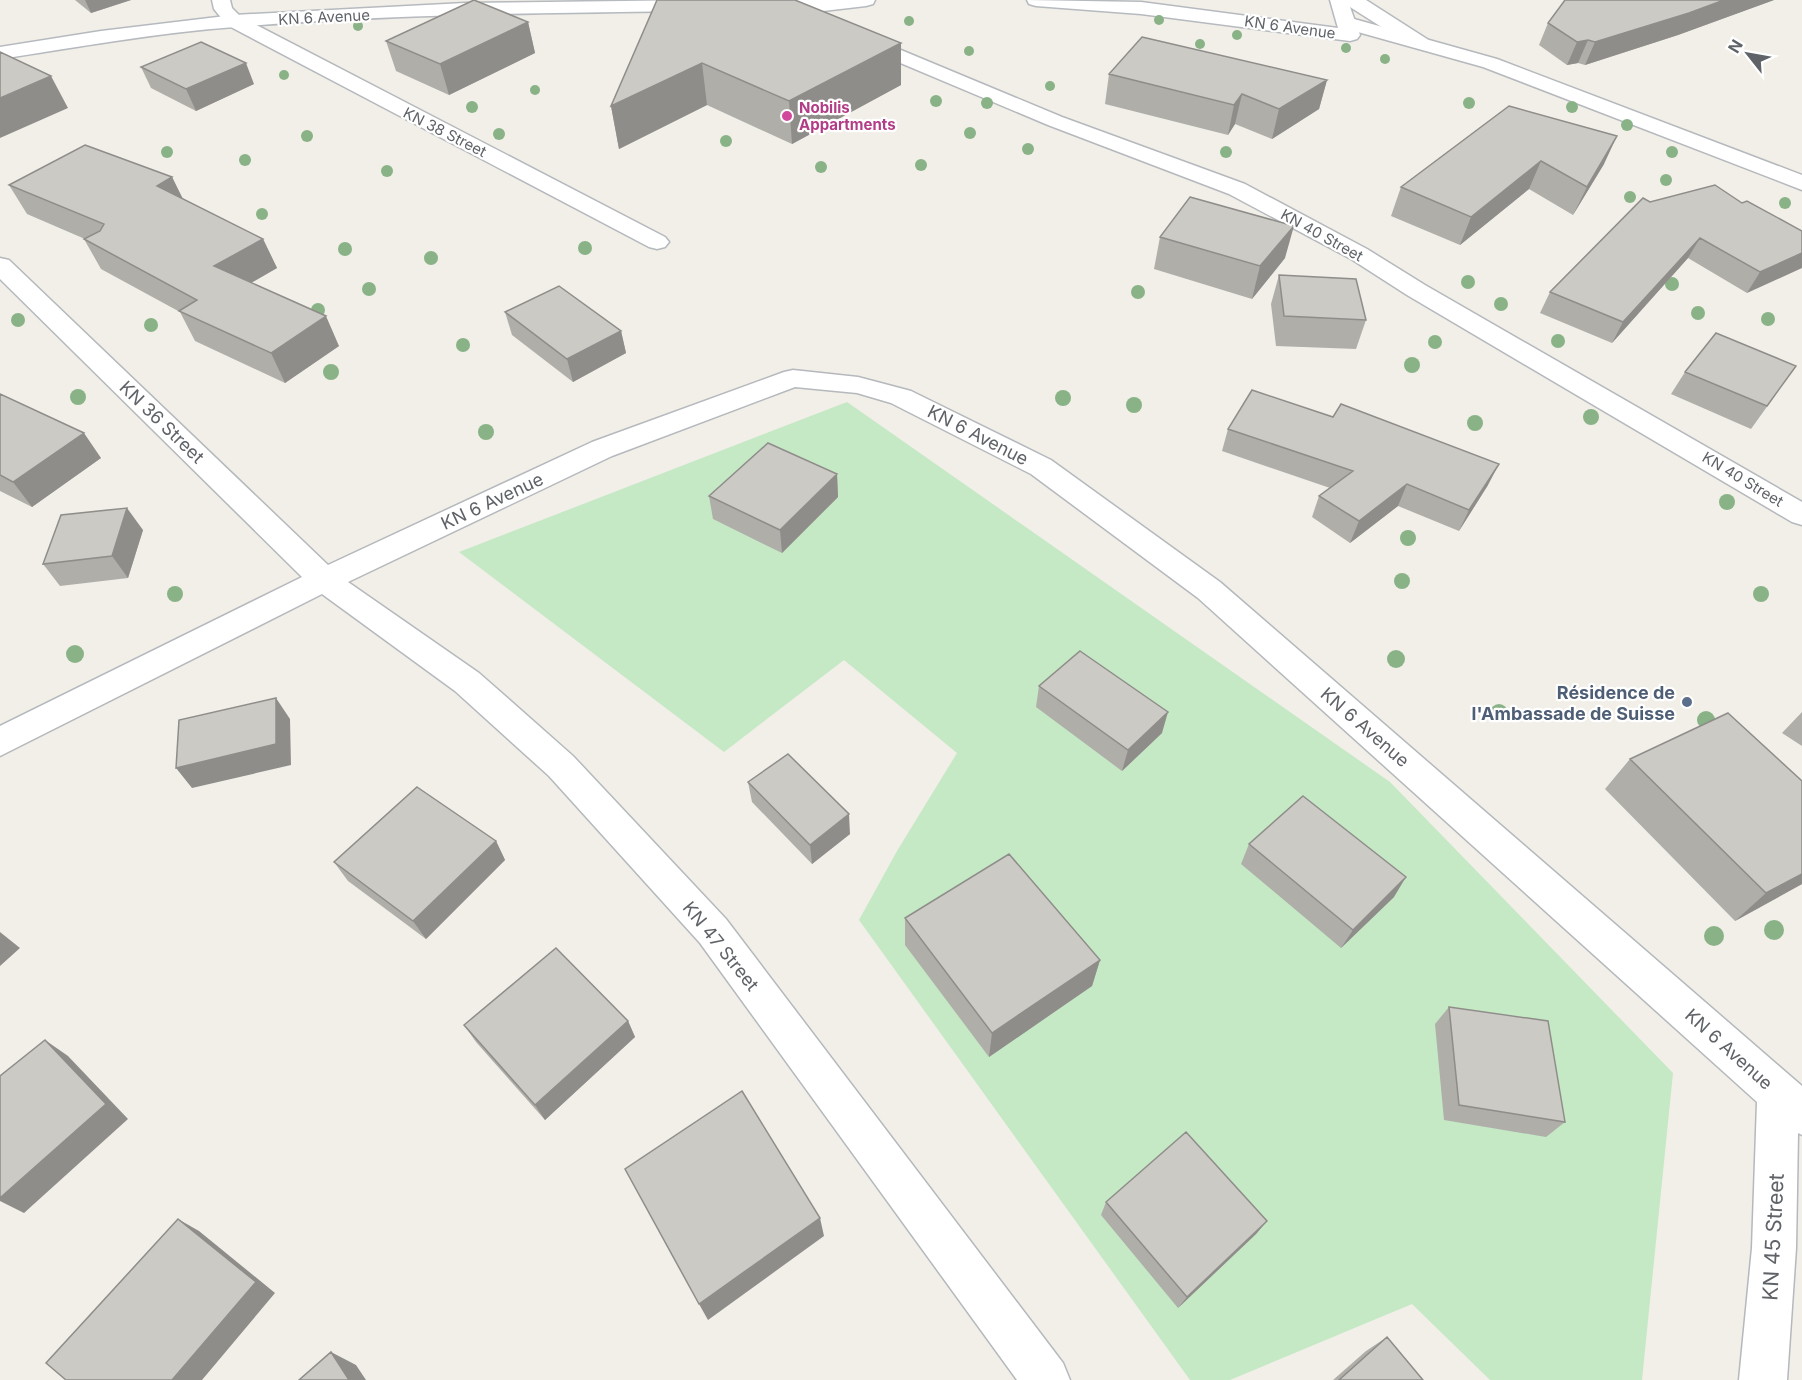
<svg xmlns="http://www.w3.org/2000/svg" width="1802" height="1380" viewBox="0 0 1802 1380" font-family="Inter,sans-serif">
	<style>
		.green { fill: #c5e8c5 }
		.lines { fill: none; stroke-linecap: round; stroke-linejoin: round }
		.minor-casing { stroke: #b5b8bc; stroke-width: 3 }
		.secondary-casing { stroke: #b6babf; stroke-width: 3 }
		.minor { fill: #fff; fill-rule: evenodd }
		.secondary { fill: #fff; fill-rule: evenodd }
		.tree { fill: #89b387 }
		.wall { fill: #afaea9 }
		.shaded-wall { fill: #8f8d8a }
		.building { fill: #cccac5; stroke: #8f8d8a; stroke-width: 1.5 }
		.hotel-dot { fill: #d1479c; stroke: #fff; stroke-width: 2 }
		.service-dot { fill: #5c6f8a; stroke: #fff; stroke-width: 2 }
		.labels { text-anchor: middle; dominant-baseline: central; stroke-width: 4.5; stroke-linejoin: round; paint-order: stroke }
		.far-street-label { font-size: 15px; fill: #5f6368; stroke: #fff }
		.far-hotel-label { font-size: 15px; font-weight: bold; fill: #b23c85; stroke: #fff; text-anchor: start }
		.street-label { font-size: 18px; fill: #5f6368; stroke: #fff }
		.service-label { font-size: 18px; font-weight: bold; fill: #4e5e75; stroke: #fff; text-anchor: end }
		.near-street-label { font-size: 21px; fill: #5f6368; stroke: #fff }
	</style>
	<rect width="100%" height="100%" fill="#f1efe8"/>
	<path class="green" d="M847 402 1390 782 1673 1073 1642 1380H1490L1412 1304 1230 1380H1190L859 920 897 851 957 753 844 660 724 752 459 552Z"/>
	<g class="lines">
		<defs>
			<path id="minor" d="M212 0H230L232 8 241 17 665 237 669 242 665 247 657 249 649 247 227 25 214 9Z
				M1347 17 1497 59 1802 175V190L1483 67 1340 27 1337 23 1340 19Z
				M860 33 1062 117 1245 184 1367 249 1425 285 1802 502V525L1792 522 1407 295 1351 259 1229 194 1048 125 853 43 850 39 853 35Z
				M0 258 9 260 328 565 592 442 784 372 793 370 858 377 911 391 1051 460 1220 582 1802 1086V1135L1798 1133 1796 1248 1787 1380H1739L1752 1248 1757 1102 1198 598 1031 474 891 403 857 393 795 387 612 456 348 582 479 673 573 756 726 919 1063 1363 1070 1380H1017L700 943 549 776 455 691 322 594 0 756V726L302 577 0 279Z"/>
			<path id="secondary" d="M701 0 708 5 706 9 699 11C544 13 389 14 235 27 156 33 78 47 0 59V47L101 31 234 15 465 3Z
				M752 0H875L873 4 866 6 823 11 760 8 753 6Z
				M1027 0 1141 2 1338 28 1330 0H1366L1427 39 1430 43 1427 47H1413L1350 7 1360 35 1357 39 1350 41 1141 14 1036 6 1029 4Z"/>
		</defs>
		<use href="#minor" class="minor-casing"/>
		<use href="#secondary" class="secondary-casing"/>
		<use href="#minor" class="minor"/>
		<use href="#secondary" class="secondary"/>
	</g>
	<g class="tree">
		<circle cx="1159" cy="20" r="5"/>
		<circle cx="909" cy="21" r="5"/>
		<circle cx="358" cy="26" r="5"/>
		<circle cx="1237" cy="35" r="5"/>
		<circle cx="1200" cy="44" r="5"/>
		<circle cx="1346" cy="48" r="5"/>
		<circle cx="969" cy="51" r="5"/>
		<circle cx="1385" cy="59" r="5"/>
		<circle cx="284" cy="75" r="5"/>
		<circle cx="1050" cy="86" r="5"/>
		<circle cx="535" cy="90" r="5"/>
		<circle cx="936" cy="101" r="6"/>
		<circle cx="987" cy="103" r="6"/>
		<circle cx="1469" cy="103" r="6"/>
		<circle cx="472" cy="107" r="6"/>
		<circle cx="1572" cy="107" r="6"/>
		<circle cx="1627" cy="125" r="6"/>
		<circle cx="970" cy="133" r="6"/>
		<circle cx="499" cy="134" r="6"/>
		<circle cx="307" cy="136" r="6"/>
		<circle cx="726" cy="141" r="6"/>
		<circle cx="1028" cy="149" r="6"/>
		<circle cx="167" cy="152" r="6"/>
		<circle cx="1226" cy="152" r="6"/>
		<circle cx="1672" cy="152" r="6"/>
		<circle cx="245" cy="160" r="6"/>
		<circle cx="921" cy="165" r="6"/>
		<circle cx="821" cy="167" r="6"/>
		<circle cx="387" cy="171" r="6"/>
		<circle cx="1666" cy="180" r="6"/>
		<circle cx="1630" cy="197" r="6"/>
		<circle cx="1785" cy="203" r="6"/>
		<circle cx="262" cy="214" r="6"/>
		<circle cx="585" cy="248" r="7"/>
		<circle cx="345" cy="249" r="7"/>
		<circle cx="431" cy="258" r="7"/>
		<circle cx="1468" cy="282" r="7"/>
		<circle cx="1672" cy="284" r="7"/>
		<circle cx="369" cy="289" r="7"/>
		<circle cx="1138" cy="292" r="7"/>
		<circle cx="1501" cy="304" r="7"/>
		<circle cx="318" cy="310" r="7"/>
		<circle cx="1698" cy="313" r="7"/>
		<circle cx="1768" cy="319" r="7"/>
		<circle cx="18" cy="320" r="7"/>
		<circle cx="151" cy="325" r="7"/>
		<circle cx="1558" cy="341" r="7"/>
		<circle cx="1435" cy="342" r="7"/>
		<circle cx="463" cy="345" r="7"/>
		<circle cx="1412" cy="365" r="8"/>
		<circle cx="331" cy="372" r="8"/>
		<circle cx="78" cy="397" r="8"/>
		<circle cx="1063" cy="398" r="8"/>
		<circle cx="1134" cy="405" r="8"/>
		<circle cx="1591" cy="417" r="8"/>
		<circle cx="1475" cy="423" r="8"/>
		<circle cx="486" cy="432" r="8"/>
		<circle cx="1727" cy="502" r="8"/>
		<circle cx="1408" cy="538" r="8"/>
		<circle cx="1402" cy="581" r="8"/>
		<circle cx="175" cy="594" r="8"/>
		<circle cx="1761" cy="594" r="8"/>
		<circle cx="75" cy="654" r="9"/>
		<circle cx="1396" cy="659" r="9"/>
		<circle cx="1499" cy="713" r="9"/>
		<circle cx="1706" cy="720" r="9"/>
		<circle cx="1774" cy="930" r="10"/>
		<circle cx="1714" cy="936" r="10"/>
	</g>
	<path class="wall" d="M75 0H131L91 13Z
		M657 0 901 85 792 144 707 105 619 149 611 106Z
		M1565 0H1774L1678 35 1585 65 1578 63 1567 65 1539 45 1548 23Z
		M528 22 535 53 449 95 396 71 386 41Z
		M141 67 254 84 196 111 151 88Z
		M1109 74 1327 80 1319 109 1272 139 1235 124 1228 135 1105 104Z
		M1509 106 1604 164 1573 215 1529 189 1460 245 1391 216 1401 187Z
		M172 177 182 198 263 239 277 268 251 283 339 346 285 383 195 341 180 312 101 269 84 239H85L27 214 9 185Z
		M1650 202 1742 203 1802 231 1747 293 1688 258 1612 343 1540 313 1550 292Z
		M1160 237 1285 258 1252 299 1154 269Z
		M1279 275 1366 320 1356 349 1276 346 1271 304Z
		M505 312 621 331 626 353 573 382 512 335Z
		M1796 366 1751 429 1671 394 1685 372Z
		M0 394 101 458 32 507 0 491Z
		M1228 429 1488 485 1459 531 1398 506 1350 543 1312 517 1319 496 1330 488 1222 451Z
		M837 474 838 497 782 553 713 519 709 496Z
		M143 530 128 578 60 586 43 564Z
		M1039 686 1162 733 1122 771 1036 707Z
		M1802 712V746L1782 733Z
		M1630 759 1802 781V884L1735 921 1605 789Z
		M748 782 850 834 812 864 752 802Z
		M496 841 505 860 426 939 348 881 334 862Z
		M1249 844 1394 897 1341 948 1241 864Z
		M905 918 1100 960 1092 986 989 1057 905 945Z
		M1449 1007 1565 1122 1546 1137 1444 1120 1435 1024Z
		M628 1021 635 1037 545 1120 476 1042 464 1025Z
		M1106 1202 1267 1221 1256 1234 1178 1308 1101 1215Z
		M1387 1337 1423 1380H1333L1366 1351Z"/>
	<path class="shaded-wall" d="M85 0H131L91 13Z
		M1724 0H1774L1678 35 1585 65 1595 42Z
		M528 22 535 53 449 95 440 64Z
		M1588 40 1578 63 1567 65 1577 42Z
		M901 43V85L792 144 789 101Z
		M246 63 254 84 196 111 186 89Z
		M702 63 707 105 619 149 611 106Z
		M51 76 68 108 0 138V98Z
		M1327 80 1319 109 1272 139 1279 109Z
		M1242 94 1235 124 1228 135 1234 105Z
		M1617 136 1604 164 1573 215 1587 187Z
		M1541 161 1529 189 1460 245 1471 217Z
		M172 177 187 207 157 186Z
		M1294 226 1285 258 1252 299 1260 266Z
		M1700 238 1688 258 1612 343 1623 322Z
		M263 239 277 268 228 296 214 266Z
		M1802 253V268L1747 293 1760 272Z
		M326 316 339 346 285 383 271 353Z
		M621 331 626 353 573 382 567 359Z
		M84 433 101 458 32 507 13 482Z
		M1499 464 1488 485 1459 531 1469 510Z
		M837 474 838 497 782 553 780 530Z
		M1407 484 1398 506 1350 543 1359 521Z
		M127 508 143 530 128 578 112 556Z
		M276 698 290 719 291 765 192 788 176 768Z
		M1168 712 1162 733 1122 771 1128 750Z
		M849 814 850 834 812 864 810 845Z
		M496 841 505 860 426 939 413 921Z
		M1802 874V884L1735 921 1766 893Z
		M1406 877 1394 897 1341 948 1353 930Z
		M0 932 20 948 0 966Z
		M1100 960 1092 986 989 1057 992 1033Z
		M628 1021 635 1037 545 1120 535 1105Z
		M45 1040 68 1056 128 1119 24 1213 0 1201V1198Z
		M820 1218 824 1236 708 1320 699 1304Z
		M178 1219 199 1231 275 1293 202 1380H172Z
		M1267 1221 1256 1234 1178 1308 1187 1297Z
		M331 1352 356 1365 366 1380H349Z"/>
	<path class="building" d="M474 0 528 22 440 64 386 41Z
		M657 0H795L901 43 789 101 702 63 611 106Z
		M1565 0H1724L1689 13 1595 42 1588 40 1577 42 1548 23Z
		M1142 37 1327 80 1279 109 1242 94 1234 105 1109 74Z
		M201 42 246 63 186 89 141 67Z
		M0 52 51 76 0 98Z
		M1509 106 1617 136 1587 187 1541 161 1471 217 1401 187Z
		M85 145 172 177 157 186 263 239 214 266 326 316 271 353 179 311 197 300 84 239 100 231 104 224 9 185Z
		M1715 185 1742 203 1747 201 1802 231V253L1760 272 1700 238 1623 322 1550 292 1643 198 1650 202Z
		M1190 197 1294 226 1260 266 1160 237Z
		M1279 275 1356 279 1366 320 1284 316Z
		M559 286 621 331 567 359 505 312Z
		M1716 333 1796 366 1767 406 1685 372Z
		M1252 390 1333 417 1341 404 1499 464 1469 510 1407 484 1359 521 1319 496 1353 471 1228 429Z
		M0 394 84 433 13 482 0 475Z
		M768 443 837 474 780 530 709 496Z
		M127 508 112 556 43 564 61 515Z
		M1080 651 1168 712 1128 750 1039 686Z
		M276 698V744L176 768 179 720Z
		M1728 713 1802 781V874L1766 893 1630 759Z
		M788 754 849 814 810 845 748 782Z
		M417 787 496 841 413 921 334 862Z
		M1303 796 1406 877 1353 930 1249 844Z
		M1009 854 1100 960 992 1033 905 918Z
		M556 948 628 1021 535 1105 464 1025Z
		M1449 1007 1548 1021 1565 1122 1459 1105Z
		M45 1040 106 1104 0 1198V1076Z
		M742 1091 820 1218 699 1304 625 1169Z
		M1186 1132 1267 1221 1187 1297 1106 1202Z
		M178 1219 256 1282 172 1380H66L46 1363Z
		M1387 1337 1423 1380H1339Z
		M331 1352 349 1380H299Z"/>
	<circle class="hotel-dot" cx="787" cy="116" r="6"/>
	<circle class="service-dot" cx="1687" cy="702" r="6"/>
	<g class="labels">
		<g class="far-street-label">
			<text transform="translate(324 17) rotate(-3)">KN 6 Avenue</text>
			<text transform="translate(1290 27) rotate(8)">KN 6 Avenue</text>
			<text transform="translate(445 132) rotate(27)">KN 38 Street</text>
			<text transform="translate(1322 235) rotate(29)">KN 40 Street</text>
			<text transform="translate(1743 479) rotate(31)">KN 40 Street</text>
		</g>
		<g class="far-hotel-label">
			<text x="799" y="107">Nobilis<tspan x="799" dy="17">Appartments</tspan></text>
		</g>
		<g class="street-label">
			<text transform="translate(162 422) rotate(44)">KN 36 Street</text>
			<text transform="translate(978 435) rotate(27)">KN 6 Avenue</text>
			<text transform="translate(492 501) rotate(-25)">KN 6 Avenue</text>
			<text transform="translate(1365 727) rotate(41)">KN 6 Avenue</text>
			<text transform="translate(721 946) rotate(51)">KN 47 Street</text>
			<text transform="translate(1729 1049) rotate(42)">KN 6 Avenue</text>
		</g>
		<g class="service-label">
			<text x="1675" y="692">Résidence de<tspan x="1675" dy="21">l'Ambassade de Suisse</tspan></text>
		</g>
		<g class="near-street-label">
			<text transform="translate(1773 1237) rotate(-87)">KN 45 Street</text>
		</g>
	</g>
	<g transform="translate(1748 54) rotate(301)" stroke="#ffffff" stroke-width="4.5" paint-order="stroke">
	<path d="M0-4.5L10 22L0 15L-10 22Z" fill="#5f6368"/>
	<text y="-9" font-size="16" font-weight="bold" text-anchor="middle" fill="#5f6368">N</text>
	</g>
</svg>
